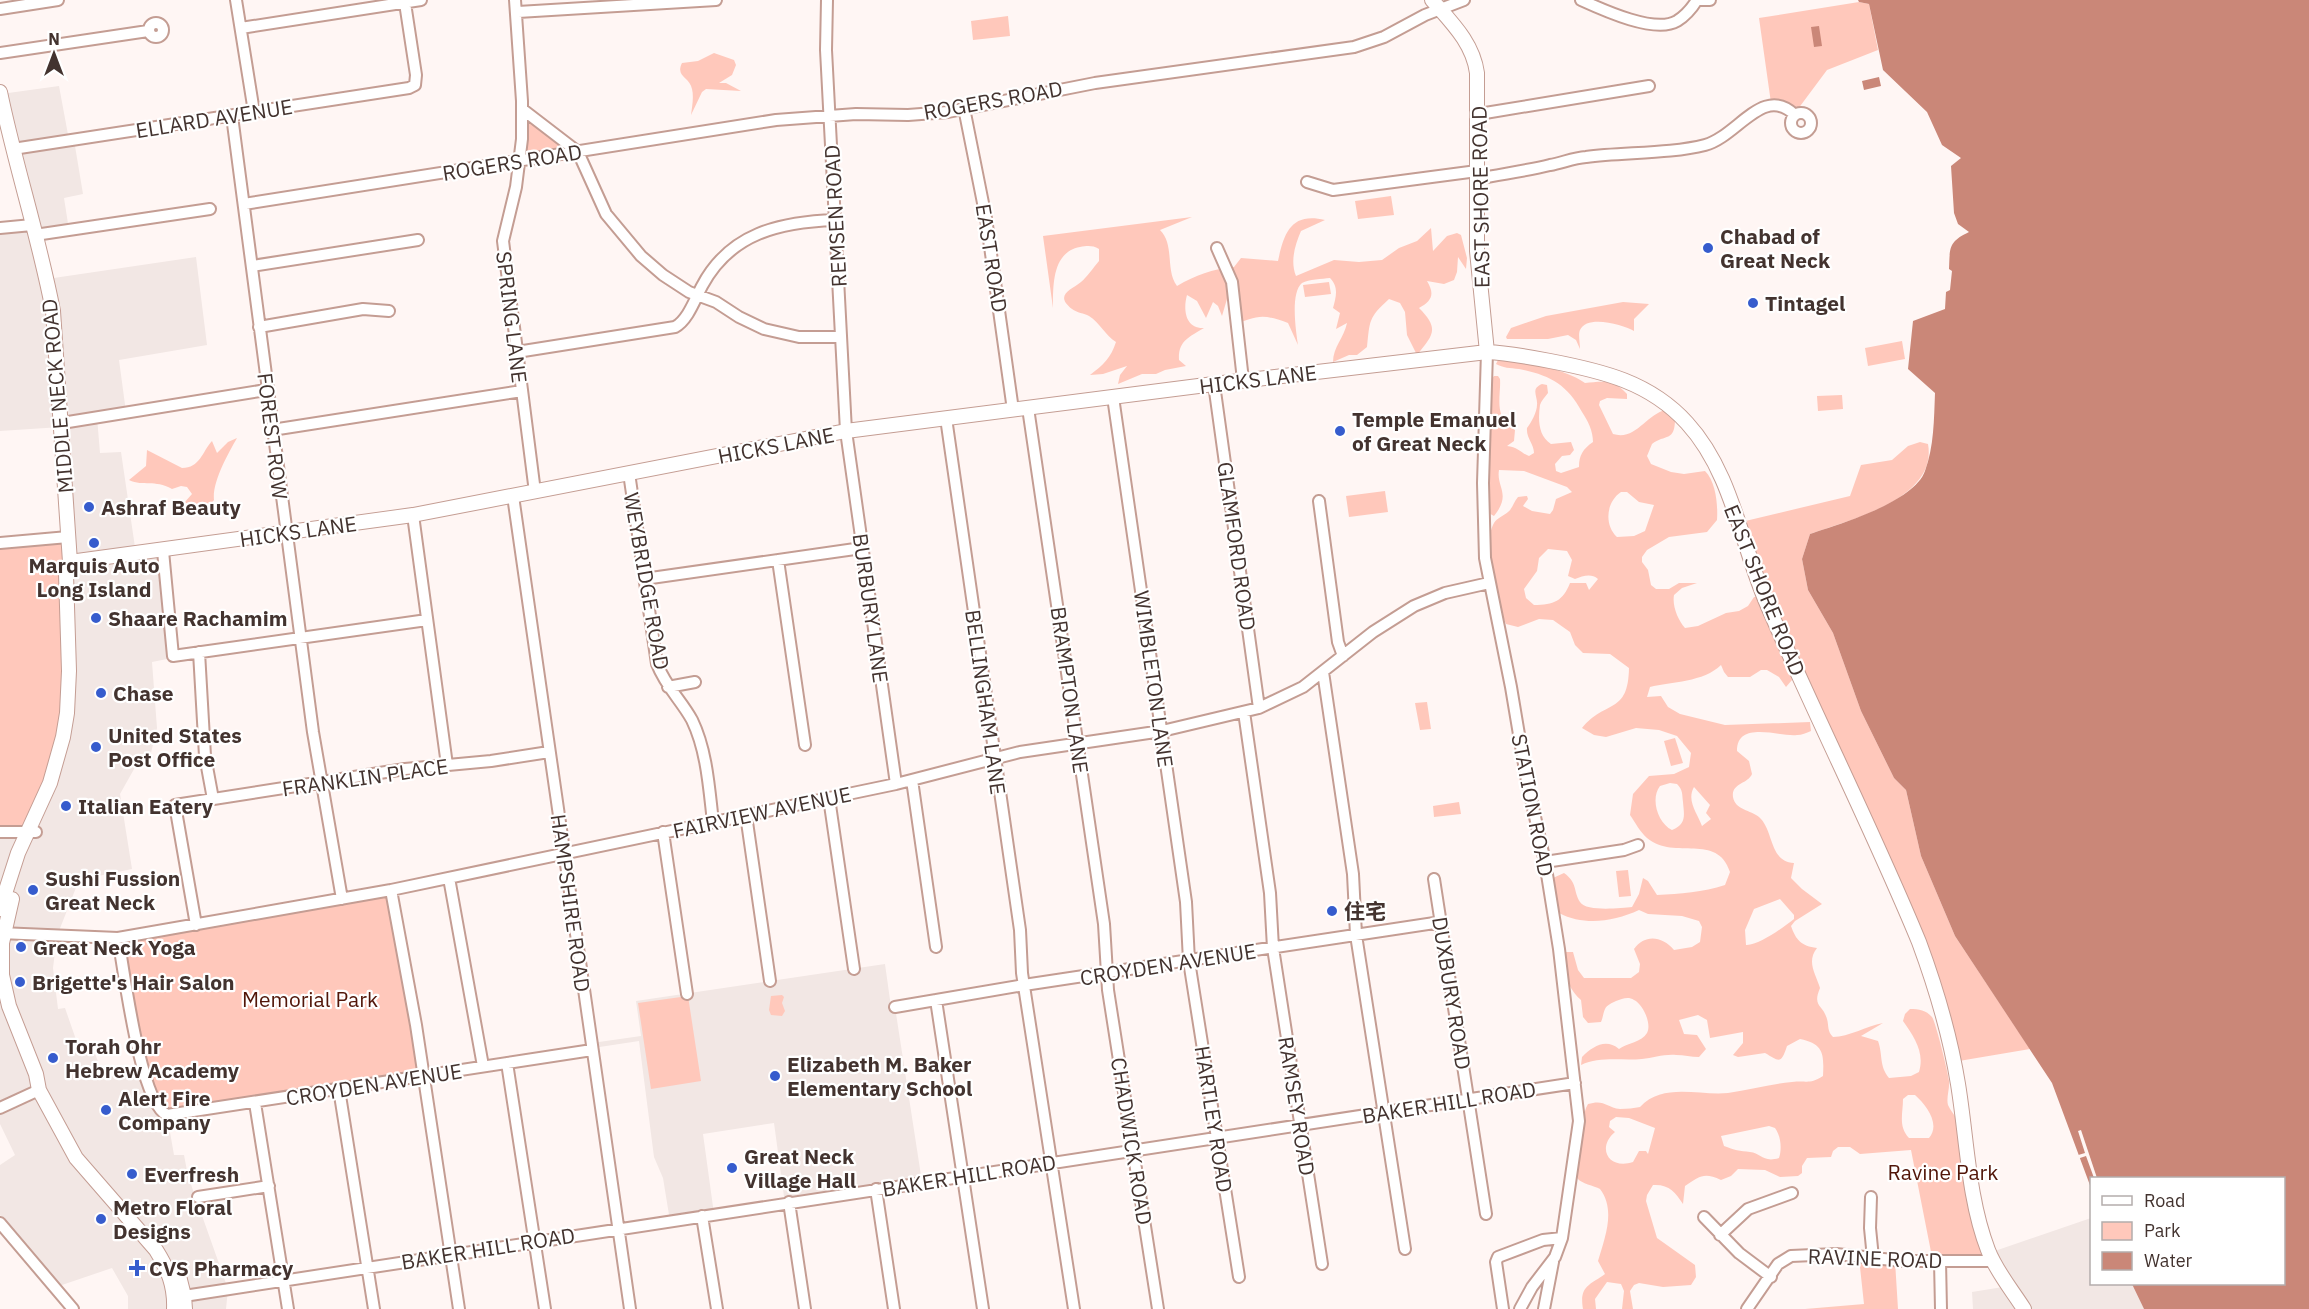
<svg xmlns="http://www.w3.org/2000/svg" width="2309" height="1309" viewBox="0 0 2309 1309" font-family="'IBM Plex Sans','Noto Sans SC',sans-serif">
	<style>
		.built { fill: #f2e7e4 }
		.green { fill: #ffc8bb; fill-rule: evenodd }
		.water { fill: #ca8778 }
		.pier { fill: #fff6f4 }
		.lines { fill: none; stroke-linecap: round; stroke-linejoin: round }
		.minor-casing { stroke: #c49d93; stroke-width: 14 }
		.major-casing { stroke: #c49d93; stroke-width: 16 }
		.minor { stroke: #fff; stroke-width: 10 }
		.major { stroke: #fff; stroke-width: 14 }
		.poi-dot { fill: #365ccd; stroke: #fff; stroke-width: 2 }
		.labels { text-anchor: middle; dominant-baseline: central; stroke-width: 4.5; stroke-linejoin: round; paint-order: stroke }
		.street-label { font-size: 21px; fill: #43332f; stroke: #fff }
		.poi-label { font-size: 21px; font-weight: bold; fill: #43332f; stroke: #fff; text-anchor: start }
		.park-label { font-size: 21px; fill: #521609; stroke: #fff }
	</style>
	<rect width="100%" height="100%" fill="#fff6f4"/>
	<path class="built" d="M59 86 69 140H74L83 194 64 198 69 230 35 236 47 279 196 257 207 345 119 360 126 412 97 417 100 453 121 452 136 554 163 551 172 658 152 662 157 728 150 757 138 762 120 794 132 869 79 880 57 936 53 968 58 1009 65 1008 81 1054 94 1051 100 1067 87 1070 89 1080 142 1071 167 1115 174 1155H184L188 1176 228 1289 226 1309H128V1296L112 1268 59 1286 0 1215V1165L15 1155 0 1124V832L52 795 58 783 68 738 61 427 0 431V228L32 225 1 94Z
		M885 964 891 1007H895L922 1182 785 1204 774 1123 703 1134 714 1214 670 1221 663 1178 654 1157 639 1041 593 1048 592 1043 641 1036 636 1001Z
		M2091 1218 2092 1284H2133L2144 1309H1973L1972 1292 2009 1286 1989 1253Z"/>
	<path class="green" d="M1859 2 1869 4 1878 50 1827 70 1795 113 1771 103 1759 18Z
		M1008 16 1010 36 973 40 971 21Z
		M714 53 734 60 736 65 732 75 719 83H726L741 91 706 89 702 92 691 115C692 107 694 97 692 89 690 77 675 77 682 63L698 61Z
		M524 113 574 150 521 159Z
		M1391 196 1394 215 1358 219 1355 201Z
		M1192 217 1160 230C1175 245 1165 270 1177 286 1196 275 1212 269 1234 267L1241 258 1278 261C1284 233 1291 212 1325 220L1301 231C1295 245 1290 261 1296 276L1334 260 1359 262 1382 260 1399 248 1417 241 1431 228 1433 251 1447 236 1457 233 1461 235 1467 258 1466 269 1458 257 1457 272 1454 280 1444 284 1427 281C1435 294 1432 301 1419 308 1440 329 1433 335 1417 355L1407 335 1405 312 1400 303 1389 299C1368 318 1370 321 1367 347L1357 355H1349L1333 362C1333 347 1344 338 1347 323L1336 329 1340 313 1333 308C1336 297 1339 287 1330 278 1322 279 1309 279 1302 283 1290 293 1296 331 1298 345L1288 323C1262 313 1256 316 1232 326 1240 308 1243 296 1228 280L1227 299 1222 316 1218 306 1213 302 1206 318 1197 301 1187 295C1183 309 1185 329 1204 328 1189 337 1178 341 1179 360L1186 366 1165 370 1156 374H1142L1118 384 1120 375 1127 366 1103 374 1090 375C1103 365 1111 358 1116 342 1105 335 1100 323 1089 316 1084 313 1077 313 1072 309 1054 295 1071 290 1081 282 1087 277 1093 268 1099 261V249C1092 245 1087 246 1080 247 1052 252 1053 286 1053 308L1043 236Z
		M1329 282 1331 294 1305 297 1303 285Z
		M1623 302 1649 304 1634 319V331C1624 325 1587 314 1580 330 1578 334 1580 343 1580 349L1576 340 1568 335 1548 339H1507L1506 337 1511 328 1546 316Z
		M1902 341 1905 359 1868 366 1865 348Z
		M1498 360C1522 361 1566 369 1585 383 1603 381 1614 379 1627 394V399L1607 398 1600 401 1599 405 1613 434C1636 441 1646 414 1666 410L1675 419C1675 442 1665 434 1652 444L1647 456 1651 464 1671 472 1684 474 1705 471C1716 482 1718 505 1717 520L1707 532 1669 537 1647 550 1642 557V562L1648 570 1651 585 1656 589H1669L1679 583H1697L1682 588 1674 595C1672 606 1678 620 1685 628L1698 626 1726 613 1739 611 1748 606 1754 597H1759L1791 669 1792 680 1786 687 1779 677 1767 670H1761L1750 677H1728L1724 672 1721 665C1704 682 1671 682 1650 687L1647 697 1661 696 1668 707 1680 714 1725 725 1810 722 1811 731C1806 733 1802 735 1797 735 1779 737 1737 720 1737 751L1749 761 1752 774C1748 784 1731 783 1733 797 1735 810 1751 810 1759 817 1774 830 1769 862 1794 863L1791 878 1802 889 1822 904 1795 921 1791 926C1796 940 1801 946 1817 948 1806 962 1816 974 1820 988 1812 1007 1823 1004 1827 1019 1829 1026 1827 1031 1833 1037 1849 1037 1866 1026 1883 1023L1861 1036 1878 1041C1883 1055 1879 1066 1889 1078L1911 1076 1919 1072C1925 1052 1914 1037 1903 1021L1905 1014 1910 1009C1919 1009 1926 1010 1932 1017 1936 1023 1948 1072 1949 1081 1950 1088 1946 1098 1948 1105 1952 1114 1960 1120 1961 1130L1957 1135 1964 1133 1993 1261 1933 1262 1911 1150 1860 1154 1850 1147H1838L1833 1151 1831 1157 1807 1158 1802 1166V1173L1798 1176 1780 1177 1765 1170 1738 1169 1731 1176 1721 1180C1704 1172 1700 1176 1685 1186L1683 1204C1675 1192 1669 1184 1653 1185L1647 1195 1646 1201 1657 1238 1695 1265 1696 1277 1691 1285 1663 1287 1639 1283 1634 1285 1630 1291 1633 1309H1622L1624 1291 1621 1284 1607 1282 1595 1299 1596 1309H1583C1579 1286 1590 1285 1605 1274L1598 1261C1605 1237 1616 1210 1600 1189 1594 1186 1581 1183 1578 1179 1571 1168 1581 1148 1583 1137 1584 1125 1582 1114 1588 1104 1604 1099 1606 1107 1620 1109 1627 1109 1634 1108 1640 1107 1663 1082 1699 1096 1728 1093 1750 1090 1771 1084 1792 1082 1808 1080 1808 1085 1823 1076 1824 1054 1824 1044 1800 1039L1787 1046C1781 1065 1779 1061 1765 1053L1738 1057 1733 1055 1743 1043V1032L1710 1038 1707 1020 1698 1015 1679 1020 1684 1034 1697 1035 1706 1049 1699 1057C1691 1057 1684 1055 1676 1055 1664 1054 1653 1058 1642 1059 1622 1061 1600 1056 1581 1065L1582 1057C1593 1046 1606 1038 1619 1049 1627 1043 1642 1042 1647 1033 1652 1024 1643 1004 1634 1000 1628 996 1622 999 1616 1001 1612 1003 1607 1005 1605 1009 1603 1013 1603 1018 1601 1022L1588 1023 1583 1017 1581 1000C1569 990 1559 968 1565 952H1573L1578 970 1584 978H1631L1639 972 1640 964 1634 949C1645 934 1662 936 1674 950L1692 947 1700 942 1702 927 1699 921 1682 916 1648 914 1639 910C1613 922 1584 926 1559 913L1553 894V878L1564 873C1578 883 1573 891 1580 902 1586 912 1621 908 1632 907L1639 894 1643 878 1648 881 1657 895C1680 894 1703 892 1725 885L1730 872C1717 832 1675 861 1647 838 1640 832 1635 822 1630 815L1633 794 1649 776 1674 774 1689 767 1691 753 1677 736 1659 730 1636 728 1606 737 1594 735 1582 728C1606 699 1628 715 1629 668L1610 654 1583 653 1575 645 1570 632 1553 620 1539 619 1518 627 1506 624C1496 600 1481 546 1494 523 1497 518 1503 516 1508 512 1513 508 1514 501 1518 497L1527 496 1528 499 1523 506 1532 511 1550 514 1553 510 1556 499 1572 492 1567 487 1524 471 1499 470C1496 487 1512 494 1494 516L1487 512 1491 380 1494 376H1498L1500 379C1501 391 1496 408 1504 420 1507 424 1512 426 1515 430L1514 441 1507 446C1518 447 1521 453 1529 456L1534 453C1534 444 1526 438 1527 428 1531 423 1537 412 1537 405 1538 396 1530 389 1542 384L1547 385 1548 393C1545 397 1541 401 1540 405 1538 419 1538 436 1551 444L1571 442 1574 450 1570 455 1562 456 1555 464 1556 471 1561 473 1579 467C1579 455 1583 449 1593 442 1593 431 1588 421 1582 412 1567 384 1549 375 1519 369 1510 368 1503 368 1496 364ZM1621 492H1627L1639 502 1654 505 1645 531 1634 536 1617 537C1604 525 1606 502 1621 492ZM1548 549 1567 551 1572 560 1568 576 1575 579C1583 576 1591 573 1598 579L1589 590 1586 583H1570C1563 601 1554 605 1534 605L1526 598 1524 589 1537 571 1539 558ZM1670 783 1677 784C1683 790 1682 794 1683 802 1684 815 1687 824 1672 830 1658 823 1650 799 1660 786ZM1694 787 1710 805 1706 813 1711 819 1702 826C1698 814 1686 801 1694 787ZM1780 899 1794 915V919C1784 927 1758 946 1746 945L1745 930 1754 909ZM1908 1095H1915C1926 1105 1941 1124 1929 1138H1909C1898 1126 1903 1114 1903 1099ZM1616 1117 1629 1118 1655 1128 1648 1154 1646 1151H1639L1633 1162C1609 1170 1596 1148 1615 1132L1609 1127 1610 1121ZM1769 1126 1775 1128C1781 1136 1782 1149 1779 1158 1763 1163 1761 1153 1750 1152 1740 1151 1734 1150 1724 1146L1721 1136Z
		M1842 395 1843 409 1818 411 1817 396Z
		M237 438C228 454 212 482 214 500L210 505 184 503 192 494 187 487 181 486 172 489C154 479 144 487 129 480L146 466 147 450 182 468C200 468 202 452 212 441L217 453 228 442Z
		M1920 442 1928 444C1938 499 1849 520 1810 534L1802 559 1808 590 1833 633 1861 711 1894 778 1906 790 1921 856 1955 936 2030 1049 1953 1062 1933 980 1737 523 1850 496 1861 465 1892 460 1908 446Z
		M1385 491 1388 512 1349 517 1346 496Z
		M68 537V738L58 783 32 832H0V543Z
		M1427 702 1431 729 1420 730 1415 703Z
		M1675 738 1683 763 1671 766 1664 741Z
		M1459 802 1461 814 1434 817 1433 806Z
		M1628 870 1631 896 1619 897 1616 871Z
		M391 890 424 1075 175 1116 156 1105 118 938Z
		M688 996 701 1081 651 1089 638 1003Z
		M771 996 782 995 784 997 782 1003 785 1011 782 1016 771 1015 769 1010Z
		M1859 1258 1895 1261 1898 1309H1805L1864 1304Z"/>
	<path class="water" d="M1858 0H2309V1309H2144L2132 1284H2284V1178H2092L2091 1188 2052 1083 1955 936 1921 856 1906 790 1894 778 1861 711 1833 633 1808 590 1802 559 1810 534C1840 524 1914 502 1925 471 1934 447 1934 419 1935 393L1908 369 1913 321 1945 309 1946 292 1950 290 1952 271 1949 269C1950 248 1948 242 1969 232L1958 224 1954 213 1951 166 1961 158 1942 145 1927 112 1883 70 1869 4 1859 2Z
		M1819 26 1822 46 1814 47 1811 27Z
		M1879 77 1881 86 1864 90 1862 81Z"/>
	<path class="pier" d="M2081 1130 2097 1178H2094L2086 1156 2077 1159 2075 1156 2085 1153 2078 1131Z"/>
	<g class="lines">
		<defs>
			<path id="minor" d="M236 0 254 112
				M515 0 522 101V139L516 187 503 241 535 492
				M827 0 826 50 846 431 896 784
				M1581 0C1603 10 1655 34 1677 21 1685 16 1692 8 1697 0
				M1700 0H1710
				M0 9 58 0
				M518 12 716 0
				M149 30a7 7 0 1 1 14 0a7 7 0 1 1-14 0Z
				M241 28 421 0
				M0 53 148 31
				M964 108 986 218 1013 410
				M522 109 578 152 606 214 641 256 663 275 689 292 716 302 739 317 764 329 799 337H841
				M1791 123a10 10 0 1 1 20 0a10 10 0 1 1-20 0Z
				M1479 114 1649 86
				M232 116 313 732 342 899
				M13 149 409 88 415 85 416 75 405 3
				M1477 179C1501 174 1526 171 1550 165 1562 163 1573 158 1586 157 1622 152 1670 154 1705 145 1738 136 1763 84 1795 115
				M1307 182 1333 190 1477 171
				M244 204 776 120 856 114 908 115 948 112 1095 83 1354 47 1384 37 1425 15 1464 0
				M0 228 32 225
				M35 235 210 209
				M1217 248 1232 282 1243 380
				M252 266 418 240
				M259 327 363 309 389 311
				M517 352 675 327C688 320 695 299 702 286 730 233 780 222 835 220
				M1487 352 1483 483 1485 558 1511 687 1526 776 1545 862 1559 949 1579 1121 1562 1238 1555 1257 1532 1287 1520 1309
				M1214 384 1259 708
				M1113 397 1186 902 1189 961 1239 1277
				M1028 408 1104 924 1108 990 1158 1309
				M946 418 1020 930 1022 973 1074 1309
				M62 423 266 390
				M272 430 522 391
				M629 473 657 664C666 687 681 700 692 720 707 751 709 788 713 822
				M513 496 630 1309
				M1319 501 1338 642 1343 656
				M413 515 447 765
				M0 543 68 537
				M163 551 173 656 427 620
				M778 560 805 745
				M644 579 862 548
				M199 652 205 756 213 799
				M1323 672 1353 874 1356 935 1405 1249
				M668 687 695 682
				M1244 712 1270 893 1273 948 1322 1264
				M912 780 936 947
				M829 798 854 969
				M746 815 770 981
				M0 832H36
				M663 832 687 994
				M1545 862 1624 850 1638 845
				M449 878 483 1066
				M1434 879 1486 1214
				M391 890 416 1025 459 1309
				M196 925 175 805 405 769 491 761 549 752
				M0 933 118 938 391 890 829 798 896 784 1020 752 1162 731 1259 708 1303 687 1373 632 1414 606 1445 593 1489 583
				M118 938C124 970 140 1103 167 1115L592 1050
				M936 1000 983 1309
				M895 1007 1024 985 1441 922
				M507 1063 545 1309
				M339 1089 374 1309
				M255 1103 288 1309
				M0 1108 39 1090
				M876 1189 894 1309
				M198 1197 269 1186
				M1871 1197 1870 1228 1873 1258
				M789 1202 805 1309
				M702 1216 717 1309
				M1704 1217 1739 1253 1771 1277
				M0 1223 73 1309
				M1720 1235 1748 1209 1792 1193
				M1940 1261 1941 1309
				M184 1296 1575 1083
				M1503 1309 1496 1262 1498 1257 1543 1240 1562 1238
				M1544 1309 1553 1262
				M1747 1309 1778 1264 1791 1256 1836 1254 1902 1261H1993"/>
			<path id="major" d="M1432 0C1452 23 1473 43 1477 73V251L1487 352
				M0 92C15 165 39 237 53 311L70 562 66 574 69 671 67 713 63 737 50 783 18 853 0 909
				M70 562 413 515 846 431 1214 384 1487 352C1508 353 1529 357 1550 361 1602 371 1650 382 1687 423 1732 472 1741 544 1767 604 1816 718 1872 828 1919 942 1936 988 1950 1035 1958 1084 1967 1139 1968 1198 1988 1250 1996 1271 2012 1290 2024 1309
				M12 899 2 943V975L9 1006 36 1074 39 1090 76 1158 156 1250C168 1269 175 1286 174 1309
				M179 1276 184 1296 185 1309"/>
		</defs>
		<use href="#minor" class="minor-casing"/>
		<use href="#major" class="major-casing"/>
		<use href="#minor" class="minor"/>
		<use href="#major" class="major"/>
	</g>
	<g class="poi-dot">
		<circle cx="1708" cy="248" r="6"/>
		<circle cx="1753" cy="303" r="6"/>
		<circle cx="1340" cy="431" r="6"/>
		<circle cx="89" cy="507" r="6"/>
		<circle cx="94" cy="543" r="6"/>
		<circle cx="96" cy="618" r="6"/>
		<circle cx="101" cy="693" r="6"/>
		<circle cx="96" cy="747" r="6"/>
		<circle cx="66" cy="806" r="6"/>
		<circle cx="33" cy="890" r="6"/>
		<circle cx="1332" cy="911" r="6"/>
		<circle cx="21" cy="947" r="6"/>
		<circle cx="20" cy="982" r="6"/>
		<circle cx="53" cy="1058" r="6"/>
		<circle cx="775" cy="1076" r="6"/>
		<circle cx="106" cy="1110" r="6"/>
		<circle cx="732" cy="1168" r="6"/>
		<circle cx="132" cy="1174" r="6"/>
		<circle cx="101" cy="1219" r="6"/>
		<path d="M134 1259h6v6h6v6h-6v6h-6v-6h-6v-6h6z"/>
	</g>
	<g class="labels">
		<g class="street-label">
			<text transform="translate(993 100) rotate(-10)">ROGERS ROAD</text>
			<text transform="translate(214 118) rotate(-9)">ELLARD AVENUE</text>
			<text transform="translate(512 162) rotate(-9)">ROGERS ROAD</text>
			<text transform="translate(1480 197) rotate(-91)">EAST SHORE ROAD</text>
			<text transform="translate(835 216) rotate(-93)">REMSEN ROAD</text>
			<text transform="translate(992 258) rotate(81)">EAST ROAD</text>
			<text transform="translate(512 317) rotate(83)">SPRING LANE</text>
			<text transform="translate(1258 379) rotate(-7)">HICKS LANE</text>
			<text transform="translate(57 396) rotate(-95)">MIDDLE NECK ROAD</text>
			<text transform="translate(273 436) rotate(83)">FOREST ROW</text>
			<text transform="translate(776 445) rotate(-11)">HICKS LANE</text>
			<text transform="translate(298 531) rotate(-8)">HICKS LANE</text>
			<text transform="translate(1237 546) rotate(82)">GLAMFORD ROAD</text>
			<text transform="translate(647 581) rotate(80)">WEYBRIDGE ROAD</text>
			<text transform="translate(1765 590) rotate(68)">EAST SHORE ROAD</text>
			<text transform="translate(871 608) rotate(82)">BURBURY LANE</text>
			<text transform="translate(1154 679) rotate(82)">WIMBLETON LANE</text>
			<text transform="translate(1070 690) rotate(82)">BRAMPTON LANE</text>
			<text transform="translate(986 702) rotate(82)">BELLINGHAM LANE</text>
			<text transform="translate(365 777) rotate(-8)">FRANKLIN PLACE</text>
			<text transform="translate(1533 805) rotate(79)">STATION ROAD</text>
			<text transform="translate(762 812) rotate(-12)">FAIRVIEW AVENUE</text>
			<text transform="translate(571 903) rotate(82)">HAMPSHIRE ROAD</text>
			<text transform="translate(1168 964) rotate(-9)">CROYDEN AVENUE</text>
			<text transform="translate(1452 993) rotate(81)">DUXBURY ROAD</text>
			<text transform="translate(374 1084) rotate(-9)">CROYDEN AVENUE</text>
			<text transform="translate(1449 1102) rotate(-9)">BAKER HILL ROAD</text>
			<text transform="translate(1297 1106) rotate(81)">RAMSEY ROAD</text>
			<text transform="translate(1214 1119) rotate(81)">HARTLEY ROAD</text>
			<text transform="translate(1132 1141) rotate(81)">CHADWICK ROAD</text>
			<text transform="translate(969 1175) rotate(-9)">BAKER HILL ROAD</text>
			<text transform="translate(488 1248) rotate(-9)">BAKER HILL ROAD</text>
			<text transform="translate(1875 1258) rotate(2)">RAVINE ROAD</text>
		</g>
		<g class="poi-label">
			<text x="1720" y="236">Chabad of<tspan x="1720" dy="24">Great Neck</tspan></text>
			<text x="1765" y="303">Tintagel</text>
			<text x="1352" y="419">Temple Emanuel<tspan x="1352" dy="24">of Great Neck</tspan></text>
			<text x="101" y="507">Ashraf Beauty</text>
			<text x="94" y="565" text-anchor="middle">Marquis Auto<tspan x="94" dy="24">Long Island</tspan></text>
			<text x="108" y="618">Shaare Rachamim</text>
			<text x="113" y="693">Chase</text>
			<text x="108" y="735">United States<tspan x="108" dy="24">Post Office</tspan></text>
			<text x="78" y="806">Italian Eatery</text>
			<text x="45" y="878">Sushi Fussion<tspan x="45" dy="24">Great Neck</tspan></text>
			<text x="1344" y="911">住宅</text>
			<text x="33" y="947">Great Neck Yoga</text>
			<text x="32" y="982">Brigette's Hair Salon</text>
			<text x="65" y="1046">Torah Ohr<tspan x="65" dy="24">Hebrew Academy</tspan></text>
			<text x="787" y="1064">Elizabeth M. Baker<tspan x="787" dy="24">Elementary School</tspan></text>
			<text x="118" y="1098">Alert Fire<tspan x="118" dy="24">Company</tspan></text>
			<text x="744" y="1156">Great Neck<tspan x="744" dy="24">Village Hall</tspan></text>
			<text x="144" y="1174">Everfresh</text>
			<text x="113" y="1207">Metro Floral<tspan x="113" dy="24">Designs</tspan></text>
			<text x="149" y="1268">CVS Pharmacy</text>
		</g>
		<g class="park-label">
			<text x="310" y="999">Memorial Park</text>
			<text x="1943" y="1172">Ravine Park</text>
		</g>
	</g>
	<rect x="2090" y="1177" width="195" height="108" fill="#ffffff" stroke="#b4adac" stroke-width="1.5"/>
	<rect x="2102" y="1196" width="30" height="9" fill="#ffffff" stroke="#b4adac" stroke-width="1.5"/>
	<text x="2144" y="1207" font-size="18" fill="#43332f">Road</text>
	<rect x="2102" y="1222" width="30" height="18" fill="#ffc8bb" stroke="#b4adac" stroke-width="1.5"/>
	<text x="2144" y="1237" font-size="18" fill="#43332f">Park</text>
	<rect x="2102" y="1252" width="30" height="18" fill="#ca8778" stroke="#b4adac" stroke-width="1.5"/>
	<text x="2144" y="1267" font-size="18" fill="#43332f">Water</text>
	<g transform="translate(54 54)" stroke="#ffffff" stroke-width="4.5" paint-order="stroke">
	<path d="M0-4.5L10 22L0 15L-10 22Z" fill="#43332f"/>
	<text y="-9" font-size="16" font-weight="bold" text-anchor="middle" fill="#43332f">N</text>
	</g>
</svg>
